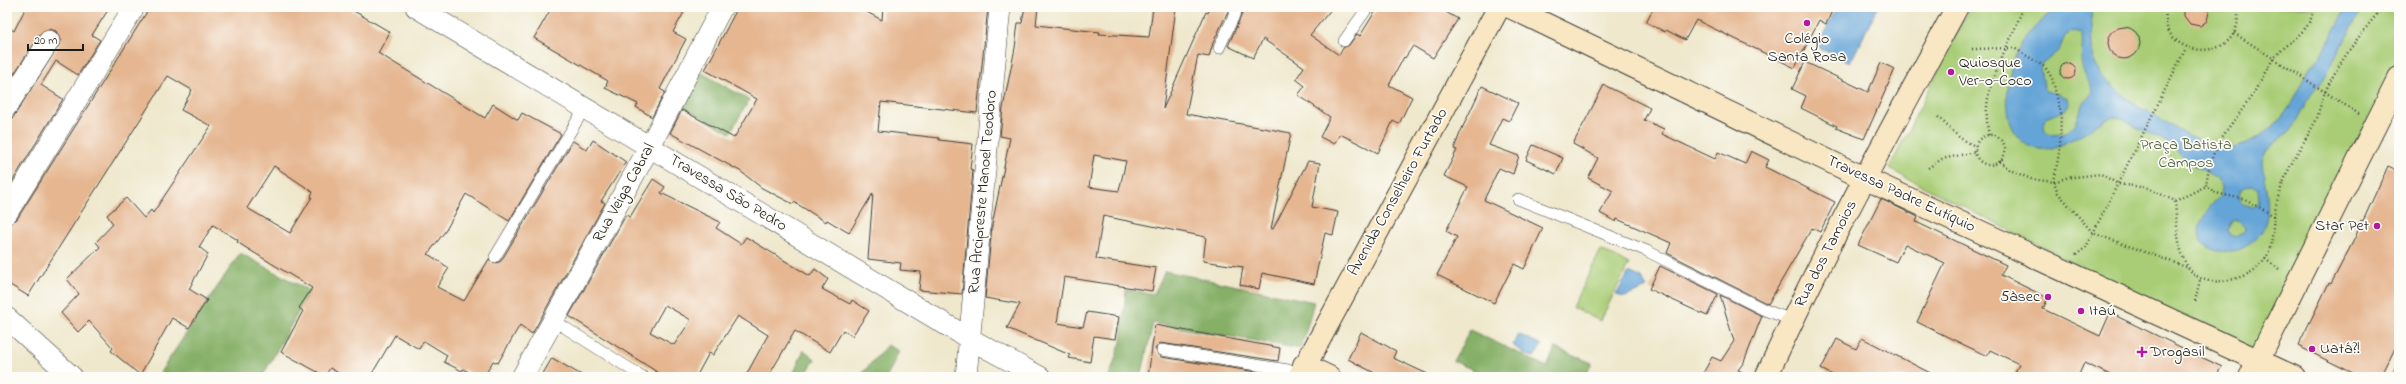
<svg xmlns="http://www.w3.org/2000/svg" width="2406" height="384" viewBox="0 0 2406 384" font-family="'Indie Flower',sans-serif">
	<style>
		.green { fill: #a9cd76; stroke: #627449 }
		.forest { fill: #86b067; stroke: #516642 }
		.water { fill: #65a4d7; stroke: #40607a; fill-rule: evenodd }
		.building { fill: #e5b690; fill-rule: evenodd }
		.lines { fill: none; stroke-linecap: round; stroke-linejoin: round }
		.lane-casing { stroke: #3c3b37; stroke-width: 12 }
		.street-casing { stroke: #3c3b37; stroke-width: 22 }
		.secondary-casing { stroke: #3c3b37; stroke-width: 24 }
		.path { stroke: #3c3b37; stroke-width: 2.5; stroke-dasharray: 1 3; stroke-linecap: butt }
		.lane { stroke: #fff; stroke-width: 11 }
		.street { stroke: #fff; stroke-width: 21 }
		.secondary { stroke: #f9e7c3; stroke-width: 22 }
		.poi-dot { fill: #b5179e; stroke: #fdfcf7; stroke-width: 1.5 }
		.labels { text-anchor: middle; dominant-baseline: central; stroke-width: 3.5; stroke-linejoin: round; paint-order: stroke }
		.poi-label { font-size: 16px; fill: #1c1c1c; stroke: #fdfcf7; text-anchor: start }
		.park-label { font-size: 16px; fill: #4d5a3c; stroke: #fdfcf7 }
		.street-label { font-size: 16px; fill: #1c1c1c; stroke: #fdfcf7 }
	</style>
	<rect width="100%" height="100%" fill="#fdfcf7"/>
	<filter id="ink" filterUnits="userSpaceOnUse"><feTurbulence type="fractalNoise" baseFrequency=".025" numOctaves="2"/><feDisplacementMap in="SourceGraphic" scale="8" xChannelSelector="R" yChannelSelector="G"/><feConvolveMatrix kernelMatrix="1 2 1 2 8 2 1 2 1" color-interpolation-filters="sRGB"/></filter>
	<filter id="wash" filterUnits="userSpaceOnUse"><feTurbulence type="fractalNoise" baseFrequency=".012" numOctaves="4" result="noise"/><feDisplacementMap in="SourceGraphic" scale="16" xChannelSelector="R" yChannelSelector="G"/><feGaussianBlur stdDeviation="0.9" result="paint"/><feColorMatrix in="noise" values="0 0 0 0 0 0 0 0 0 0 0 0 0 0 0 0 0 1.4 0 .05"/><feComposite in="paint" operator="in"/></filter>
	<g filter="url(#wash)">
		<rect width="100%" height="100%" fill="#efe8cd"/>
		<path class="green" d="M1970 7H2399V58L2252 354 1889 169Z
			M1601 250 1629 264 1600 321 1572 307Z"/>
		<path class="forest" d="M700 72 749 100 730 133 680 105Z
			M240 253 310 291 262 377H157Z
			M1165 271 1314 302 1301 349 1153 323 1141 377H1109L1121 342 1126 290 1154 294Z
			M1470 330 1547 367 1555 348 1592 363 1585 377H1490L1453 361Z
			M887 345 899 351 887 377H859Z
			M804 350 815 359 804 377H792Z"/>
		<path class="water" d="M1837 7H1878L1850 63 1817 47Z
			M2059 7H2091L2094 64 2102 76 2136 106 2150 112 2190 137 2217 148H2230L2245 144 2260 136 2280 120 2293 102 2310 67 2321 55 2346 7H2363L2343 44 2322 81 2308 99 2291 130 2267 150 2262 160C2263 181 2272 203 2265 224 2250 271 2159 255 2220 196L2221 187 2218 178 2188 162 2173 145 2136 127 2124 119 2115 117 2107 119C2088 128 2061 152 2038 149 1997 142 2004 72 2020 46 2030 30 2044 18 2059 7ZM2073 31 2081 33C2085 44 2079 55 2082 67 2084 77 2092 83 2093 93L2084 102 2076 123 2066 133 2054 135 2045 131 2044 125 2047 118 2065 110 2069 104 2067 98C2041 85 2045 102 2040 66L2059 50 2065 36ZM2252 186 2258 190 2259 204 2253 207 2243 204 2239 200 2240 191 2245 187ZM2238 220 2244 225 2245 231 2236 237 2230 235 2228 230 2233 221Z
			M1629 272 1642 278 1647 288 1625 297 1616 295Z
			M1518 334 1542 345 1534 357 1524 354 1513 345Z"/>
		<g id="blocks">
			<path class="building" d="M26 7H110L92 35 100 40 78 75 56 61 41 85 63 99 7 190V127L61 42 56 31 49 29 43 31 7 84V26L14 31Z
				M150 7H347L390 32 378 53 485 118 493 104 518 120 522 113 561 134 509 221 466 194 446 230 428 254 449 268 437 287 464 301 489 259 494 264 501 261 573 141 587 150 593 140 626 162 601 201 605 203 532 334 520 325 498 363 493 361 484 377H478L463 369 462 371 444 362 447 355 424 341 419 349 395 335 370 377H345L330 368 325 376 281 352 303 311 299 308 312 288 248 249 237 242 238 240 213 225 199 247 208 254 189 289 207 300 189 328 172 318 140 375 111 351 113 348 89 321 78 332 61 313 79 294 67 279 100 247 96 242 113 224 107 215 126 198 144 218 151 210 153 213 211 126 181 110 192 90 168 76 28 296 7 283V225L17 219ZM274 166 313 192 311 196 312 197 290 233 247 208Z
				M552 7H687L673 32 686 39 660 89 665 92 652 117 636 107 638 104 605 88 608 81 534 38Z
				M738 7H857L882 20 883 7H988L977 113 881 102 878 131 939 138V140L973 144 970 169 973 170 962 294 919 290 921 272 900 270 901 263 868 259 873 193 849 233 827 220 826 222 794 202 793 204 762 188 740 171 670 133 682 110 734 138 757 99 705 70Z
				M1025 7H1038L1036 25 1100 32 1099 34 1149 37 1153 7H1176L1163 109 1206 12 1208 13 1211 7H1230L1213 43 1209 57 1198 55 1186 114 1291 133 1271 229H1273L1308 161 1320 163 1312 207 1338 212 1333 235 1325 233 1314 284 1262 273 1259 289 1240 285 1243 267 1203 261 1206 237 1103 216 1096 259 1156 268 1152 291 1064 277 1057 323 1083 327 1087 312 1119 317 1115 339 1094 336 1090 362 1069 358 1070 355 1007 328 1020 304 985 298 992 225 1010 138 1000 136 1003 108 1015 48 1018 23H1022ZM1094 155 1126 161 1119 191 1089 187Z
				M1245 7H1333L1310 35 1339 55 1343 48 1349 45 1357 34 1360 36 1378 7H1437L1458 19 1433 58 1413 46 1405 58 1404 57 1389 85 1412 97 1399 124 1393 121 1378 153 1340 134 1334 144 1320 137 1330 117 1298 95 1305 86 1296 79 1304 67 1263 39 1253 58 1228 46Z
				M1654 7H1834L1826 24 1819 20 1795 68 1696 20 1685 40 1666 30 1665 32 1646 22Z
				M2184 7H2210L2207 21 2200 26 2190 24 2184 16Z
				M2108 43a16 16 0 1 1 32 0a16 16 0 1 1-32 0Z
				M1805 62 1868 92 1881 63 1895 69 1864 139 1836 128 1837 126 1801 108 1806 96 1792 89Z
				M2060 71a8 8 0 1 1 16 0a8 8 0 1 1-16 0Z
				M1604 85 1650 108 1644 120 1664 129 1662 134 1715 159 1718 152 1745 164 1751 151 1769 160 1765 167 1835 202 1820 232 1812 228 1768 304 1667 253 1671 243 1617 219 1616 222 1600 213 1613 191 1588 178 1598 158 1573 144Z
				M1482 86 1518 103 1509 121 1502 118 1489 145 1519 156 1513 174 1499 168 1484 200 1543 228 1524 269 1514 264 1494 303 1437 275 1457 237 1446 231 1468 187 1444 176 1457 150 1454 149 1460 133Z
				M1533 145 1563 158 1556 174 1526 160Z
				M2388 166 2399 171V340L2381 377H2361L2298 346 2329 283 2331 284 2356 236 2361 220 2363 221Z
				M653 179 665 187 661 193 720 222 716 228 741 244 746 237 810 276 815 269 828 279 822 289 850 304 852 300 869 311 852 336 843 330 830 352 795 331 768 377H745L768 335 738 316 713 355 709 353 696 377H665L569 316 626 215 630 217ZM665 305 691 320 674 345 650 332Z
				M1881 199 1918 217 1916 222 2006 265 2001 275 2048 298 2043 309 2100 336 2110 313 2222 367 2215 377H2115L2084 363 2078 377H2013L2019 364 1990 350 1987 356 1917 322 1945 263 1905 244 1896 262 1858 245Z
				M1660 266 1718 294 1707 316 1649 289Z
				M1720 295 1762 316 1744 362 1738 370 1752 377H1701L1712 357 1721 361 1734 341Z
				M1155 325 1280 348 1278 361 1160 343 1155 349 1161 357 1257 372 1256 377H1148Z
				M1361 332 1396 351 1393 358 1434 377H1382L1348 359Z
				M1862 338 1938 377H1836L1821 369 1837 339 1856 349Z
				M552 358 585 377H541Z"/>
		</g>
	</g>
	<g filter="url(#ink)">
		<use href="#blocks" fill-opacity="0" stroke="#3c3b37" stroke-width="1"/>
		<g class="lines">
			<defs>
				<path id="lane" d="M1344 41 1368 7
					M1219 48 1238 7
					M1518 199 1647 251 1765 310 1792 320
					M495 257 584 109
					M553 320 643 377
					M1162 350 1301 372
					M2397 377 2399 372"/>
				<path id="street" d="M416 7 970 339 1040 377
					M7 106 49 41
					M7 213 134 7
					M7 318 72 377
					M522 377 650 146 722 7
					M966 377 1000 7"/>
				<path id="secondary" d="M1510 7 1864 178 2294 377
					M1304 365 1329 377
					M1299 377 1499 7
					M1766 377C1824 250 1891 129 1957 7
					M2250 377 2399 78"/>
			</defs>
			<use href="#lane" class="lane-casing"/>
			<use href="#street" class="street-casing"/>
			<use href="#secondary" class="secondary-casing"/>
			<path class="path" d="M2167 7C2153 60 2248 68 2237 7
				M2234 33 2359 114
				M1972 49 2014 48 2045 67 2052 78 2061 113 2060 147 2054 182 2058 193 2093 233 2186 267
				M1938 117 1960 138 1975 146
				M1989 135C1978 85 2009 52 2023 7
				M1975 150a15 15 0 1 1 30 0a15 15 0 1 1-30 0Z
				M2000 161 2010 170 2031 179 2054 182 2066 178 2101 174 2118 184 2148 188 2175 201C2178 238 2177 291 2229 280 2244 277 2257 271 2265 259 2273 248 2272 231 2274 218 2275 206 2279 193 2283 183 2291 161 2304 143 2314 124 2320 114 2320 102 2325 92 2340 60 2361 33 2383 7
				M1928 168 1942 159 1975 152
				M2175 201 2206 186
				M2274 216 2247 200 2216 193 2206 186C2211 139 2232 128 2254 92 2261 81 2266 69 2274 58 2288 41 2313 31 2313 7
				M2076 255 2086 247 2186 48
				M2265 259 2279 269
				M2195 301 2200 280"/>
			<use href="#lane" class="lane"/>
			<use href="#street" class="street"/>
			<use href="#secondary" class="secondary"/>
		</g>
	</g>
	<g class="poi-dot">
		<circle cx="1807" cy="23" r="4"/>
		<circle cx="1951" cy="72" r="4"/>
		<circle cx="2377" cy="226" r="4"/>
		<circle cx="2048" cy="297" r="4"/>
		<circle cx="2081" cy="311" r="4"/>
		<circle cx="2312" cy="349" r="4"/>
		<path d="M2140 346h4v4h4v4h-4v4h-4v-4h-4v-4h4z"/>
	</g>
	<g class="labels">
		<g class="poi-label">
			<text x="1807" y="39" text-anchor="middle">Colégio<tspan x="1807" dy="18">Santa Rosa</tspan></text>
			<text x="1959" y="63">Quiosque<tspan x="1959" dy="18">Ver-o-Coco</tspan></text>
			<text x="2369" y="226" text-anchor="end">Star Pet</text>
			<text x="2040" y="297" text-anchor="end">5àsec</text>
			<text x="2089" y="311">Itaú</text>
			<text x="2320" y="349">Uatá?!</text>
			<text x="2150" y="352">Drogasil</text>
		</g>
		<g class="park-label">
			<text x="2186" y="145">Praça Batista<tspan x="2186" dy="18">Campos</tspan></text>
		</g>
		<g class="street-label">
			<text transform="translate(983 192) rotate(-85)">Rua Arcipreste Manoel Teodoro</text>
			<text transform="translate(1398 192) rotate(-61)">Avenida Conselheiro Furtado</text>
			<text transform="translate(624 193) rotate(-61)">Rua Veiga Cabral</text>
			<text transform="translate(728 193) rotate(31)">Travessa São Pedro</text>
			<text transform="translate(1901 194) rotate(25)">Travessa Padre Eutíquio</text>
			<text transform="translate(1826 254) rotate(-63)">Rua dos Tamoios</text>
		</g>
	</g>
	<rect width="2406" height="384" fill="none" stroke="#fdfcf7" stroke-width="24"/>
	<path d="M28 44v6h55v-6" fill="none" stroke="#1c1c1c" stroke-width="2"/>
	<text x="34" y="44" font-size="12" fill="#1c1c1c" stroke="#fdfcf7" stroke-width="3" paint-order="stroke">20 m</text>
</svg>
